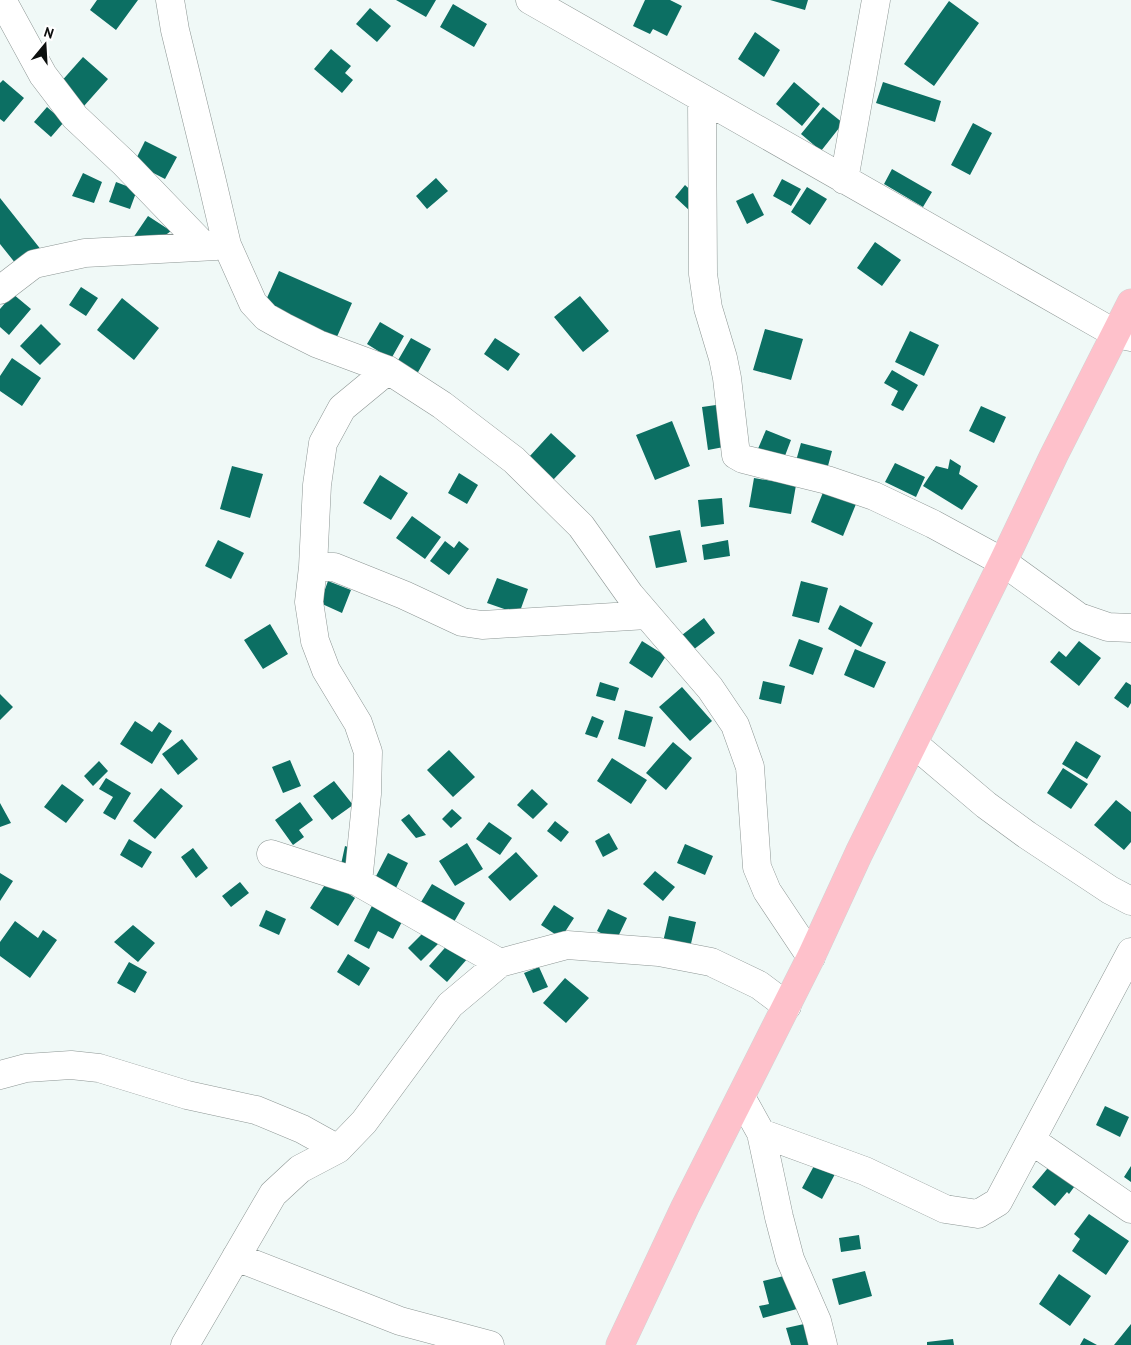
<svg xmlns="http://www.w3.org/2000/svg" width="1131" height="1345" viewBox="0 0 1131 1345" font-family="'PT Sans',sans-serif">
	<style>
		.building { fill: #0c6f63 }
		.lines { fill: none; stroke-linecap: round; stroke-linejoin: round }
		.minor-casing { stroke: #8d9694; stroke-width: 29 }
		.major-casing { stroke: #d3d4d4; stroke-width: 29 }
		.minor { stroke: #fff; stroke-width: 28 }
		.major { stroke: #fec1cb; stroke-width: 28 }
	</style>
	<rect width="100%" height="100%" fill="#f0f9f7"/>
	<path class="building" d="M97 0H138L116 30 90 10Z
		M396 0H436L426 17Z
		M645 0H670L682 6 667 36 653 29 650 34 633 26Z
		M770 0H808L805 10Z
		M949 1 979 23 934 86 904 64Z
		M453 4 487 24 474 47 440 27Z
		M370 8 391 26 377 42 356 24Z
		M755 32 780 50 764 77 738 59Z
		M331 49 351 66 345 73 353 80 342 93 314 69Z
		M83 57 108 79 84 106 59 84Z
		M3 80 24 98 4 122 0 119V83Z
		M794 82 820 104 802 126 776 104Z
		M883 82 941 101 935 122 876 103Z
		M47 107 64 122 51 137 34 122Z
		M823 107 843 123 821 151 801 134Z
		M973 123 992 133 970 175 951 165Z
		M145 141 177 157 165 179 134 163Z
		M892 169 932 192 923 207 884 184Z
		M83 173 102 182 94 203 72 196Z
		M436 178 448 191 427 209 416 196Z
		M782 179 801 189 791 206 773 196Z
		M116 182 137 190 130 209 109 202Z
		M685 185 701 200 690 211 675 197Z
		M807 187 827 199 810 225 791 212Z
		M753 193 764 215 747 224 736 201Z
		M0 198 42 251 20 269 0 244Z
		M148 216 171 231 148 248 133 238Z
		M875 242 901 260 882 286 857 268Z
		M279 271 352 303 332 348 262 309Z
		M81 287 98 298 86 316 69 305Z
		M13 294 31 309 9 335 0 327V309Z
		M580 296 609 331 583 352 554 317Z
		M122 298 159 328 134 360 97 330Z
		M380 322 404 336 391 359 367 344Z
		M41 324 61 344 40 365 20 346Z
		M765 329 803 339 791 380 753 370Z
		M910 331 939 345 924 376 895 362Z
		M411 338 431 349 417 374 397 362Z
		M495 338 520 354 508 371 484 354Z
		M12 358 41 378 22 406 0 391V376Z
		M892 370 918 385 903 411 891 405 898 391 884 383Z
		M723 404 729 446 708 450 702 407Z
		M981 406 1006 417 994 443 969 431Z
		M672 421 690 466 655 480 636 435Z
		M766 430 791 440 783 461 757 451Z
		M551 433 576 456 553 480 529 457Z
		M801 443 832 451 825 477 794 468Z
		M950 459 961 466 959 474 978 486 962 510 923 486 936 466 948 469Z
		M895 463 925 477 916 497 885 482Z
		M232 466 263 474 250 518 220 509Z
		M459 473 478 485 467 504 448 493Z
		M380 475 408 493 391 520 363 503Z
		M754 478 796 485 791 514 749 507Z
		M824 490 856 504 843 536 811 522Z
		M722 498 724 524 701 527 698 500Z
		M412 516 441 537 425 559 396 538Z
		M680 530 687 562 656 568 649 536Z
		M218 540 244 553 231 579 205 566Z
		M728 540 730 556 704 560 702 545Z
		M445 541 454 548 459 541 469 549 449 575 430 561Z
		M497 578 528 589 519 614 487 603Z
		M328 581 351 590 342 613 320 603Z
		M801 581 828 588 819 623 792 616Z
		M840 605 873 623 861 647 828 629Z
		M704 618 715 633 693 650 682 635Z
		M270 624 288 654 263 669 244 640Z
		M799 639 823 648 813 675 789 666Z
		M642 641 666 656 652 678 629 663Z
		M1079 641 1101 658 1079 686 1050 662 1059 651 1066 657Z
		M855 649 886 662 874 688 844 675Z
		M763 681 785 686 781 704 759 699Z
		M600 682 619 688 615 701 596 696Z
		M1126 682 1131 685V703L1128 708 1114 698Z
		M682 687 712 721 690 741 659 707Z
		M0 694 13 707 0 720Z
		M625 710 653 717 645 747 618 739Z
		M592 716 604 721 597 738 585 734Z
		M135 721 152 732 159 722 172 731 152 764 120 744Z
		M182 739 198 759 178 775 162 754Z
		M1076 741 1101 756 1087 779 1062 764Z
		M673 742 692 758 666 790 646 773Z
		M449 750 475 777 453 797 427 770Z
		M612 758 647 780 631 804 597 781Z
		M290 760 301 786 283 793 272 767Z
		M99 761 108 771 93 786 84 776Z
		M1063 768 1088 784 1071 809 1047 793Z
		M106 778 131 793 115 820 103 813 113 797 99 789Z
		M334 781 353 805 332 820 313 796Z
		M62 784 84 800 66 823 44 807Z
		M161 788 183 806 155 839 133 821Z
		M532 789 548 804 533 819 517 805Z
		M1116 800 1131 812V842L1124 850 1094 825Z
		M300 802 313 820 299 830 304 837 293 845 275 820Z
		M0 803 11 823 0 827Z
		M452 809 462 818 451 828 442 819Z
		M409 814 426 835 416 838 401 820Z
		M555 821 569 832 561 842 547 831Z
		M489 822 512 838 500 855 476 839Z
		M609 833 618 849 603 857 595 841Z
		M129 839 152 852 142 868 120 855Z
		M467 843 483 869 455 886 439 861Z
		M685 844 713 856 705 875 677 863Z
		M345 846 360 851 354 873 340 869Z
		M193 848 208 868 196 878 181 857Z
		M516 852 538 876 510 901 488 877Z
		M388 853 408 863 395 890 374 880Z
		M655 871 675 887 663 901 643 884Z
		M0 873 13 881 0 901Z
		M328 880 355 898 338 926 310 908Z
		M240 882 249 893 231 907 222 896Z
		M432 884 465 903 451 927 418 907Z
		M376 898 406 914 393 939 378 931 369 949 354 941Z
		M554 905 574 918 561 938 541 925Z
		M608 909 627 918 616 941 597 931Z
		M266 910 286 919 279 935 259 926Z
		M669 916 696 922 690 948 663 942Z
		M15 921 38 938 43 930 57 940 30 978 0 956V942Z
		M133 925 155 943 138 962 114 942Z
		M425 931 438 944 421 961 408 948Z
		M450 942 468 958 447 982 429 966Z
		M348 954 370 968 359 986 337 972Z
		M129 962 147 972 135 993 117 983Z
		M539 967 548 987 533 993 524 973Z
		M565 978 589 998 566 1023 543 1003Z
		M1105 1106 1129 1117 1120 1137 1096 1125Z
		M1052 1163 1077 1183 1069 1194 1067 1192 1055 1206 1032 1187Z
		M815 1164 835 1174 822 1199 802 1188Z
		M1131 1166V1182L1124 1177Z
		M1089 1214 1129 1241 1106 1275 1072 1251 1080 1239 1074 1234Z
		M859 1235 861 1249 841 1252 839 1238Z
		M865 1271 872 1296 839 1305 832 1279Z
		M1059 1274 1091 1296 1070 1326 1039 1304Z
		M788 1275 797 1309 763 1318 759 1306 769 1304 763 1281Z
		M804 1324 810 1345H791L786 1328Z
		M1131 1324V1345H1114Z
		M1084 1338 1097 1345H1080Z
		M953 1339 954 1345H927V1342Z"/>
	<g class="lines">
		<defs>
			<path id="minor" d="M2 0 43 75 75 117 124 163 204 246
				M170 0 175 30 211 177 227 245 253 303 266 317 284 327 318 344 388 370 442 405 514 460 581 526 630 595 710 688 735 725 750 767 757 867 767 891 811 957
				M530 0 1116 334 1131 337
				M702 99 703 274 708 308 723 358 727 378 736 455 743 459 827 480 874 496 933 524 1003 562 1079 617 1108 627 1131 628
				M844 180 876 0
				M0 290 34 264 85 253 216 246
				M313 567 317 485 323 443 342 408 388 370
				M914 744 986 805 1027 835 1110 890 1131 901
				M271 854 358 882 500 963
				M358 882 367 794 368 752 358 723 326 670 315 641 309 602 313 567H334L404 595 462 622 482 625 647 615
				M0 1075 26 1068 71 1065 99 1068 187 1095 256 1110 302 1129 338 1149
				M741 1097 761 1133 779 1217 790 1259 817 1321 823 1345
				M761 1133 865 1171 945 1209 978 1214 998 1202 1131 952
				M1031 1140 1131 1209
				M236 1257 400 1321 490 1345
				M185 1345 273 1194 300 1169 338 1149 364 1122 450 1005 500 963 567 945 659 952 711 962 759 985 787 1006"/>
			<path id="major" d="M620 1345 685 1207 811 957 859 853 1003 562 1054 455 1131 303"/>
		</defs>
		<use href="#minor" class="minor-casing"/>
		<use href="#major" class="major-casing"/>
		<use href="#minor" class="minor"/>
		<use href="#major" class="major"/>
	</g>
	<g transform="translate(45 45) rotate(18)" stroke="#ffffff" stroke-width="4" paint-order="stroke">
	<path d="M0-4L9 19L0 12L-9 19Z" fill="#0c0f0e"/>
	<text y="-8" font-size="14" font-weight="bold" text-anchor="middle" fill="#0c0f0e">N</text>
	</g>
</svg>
